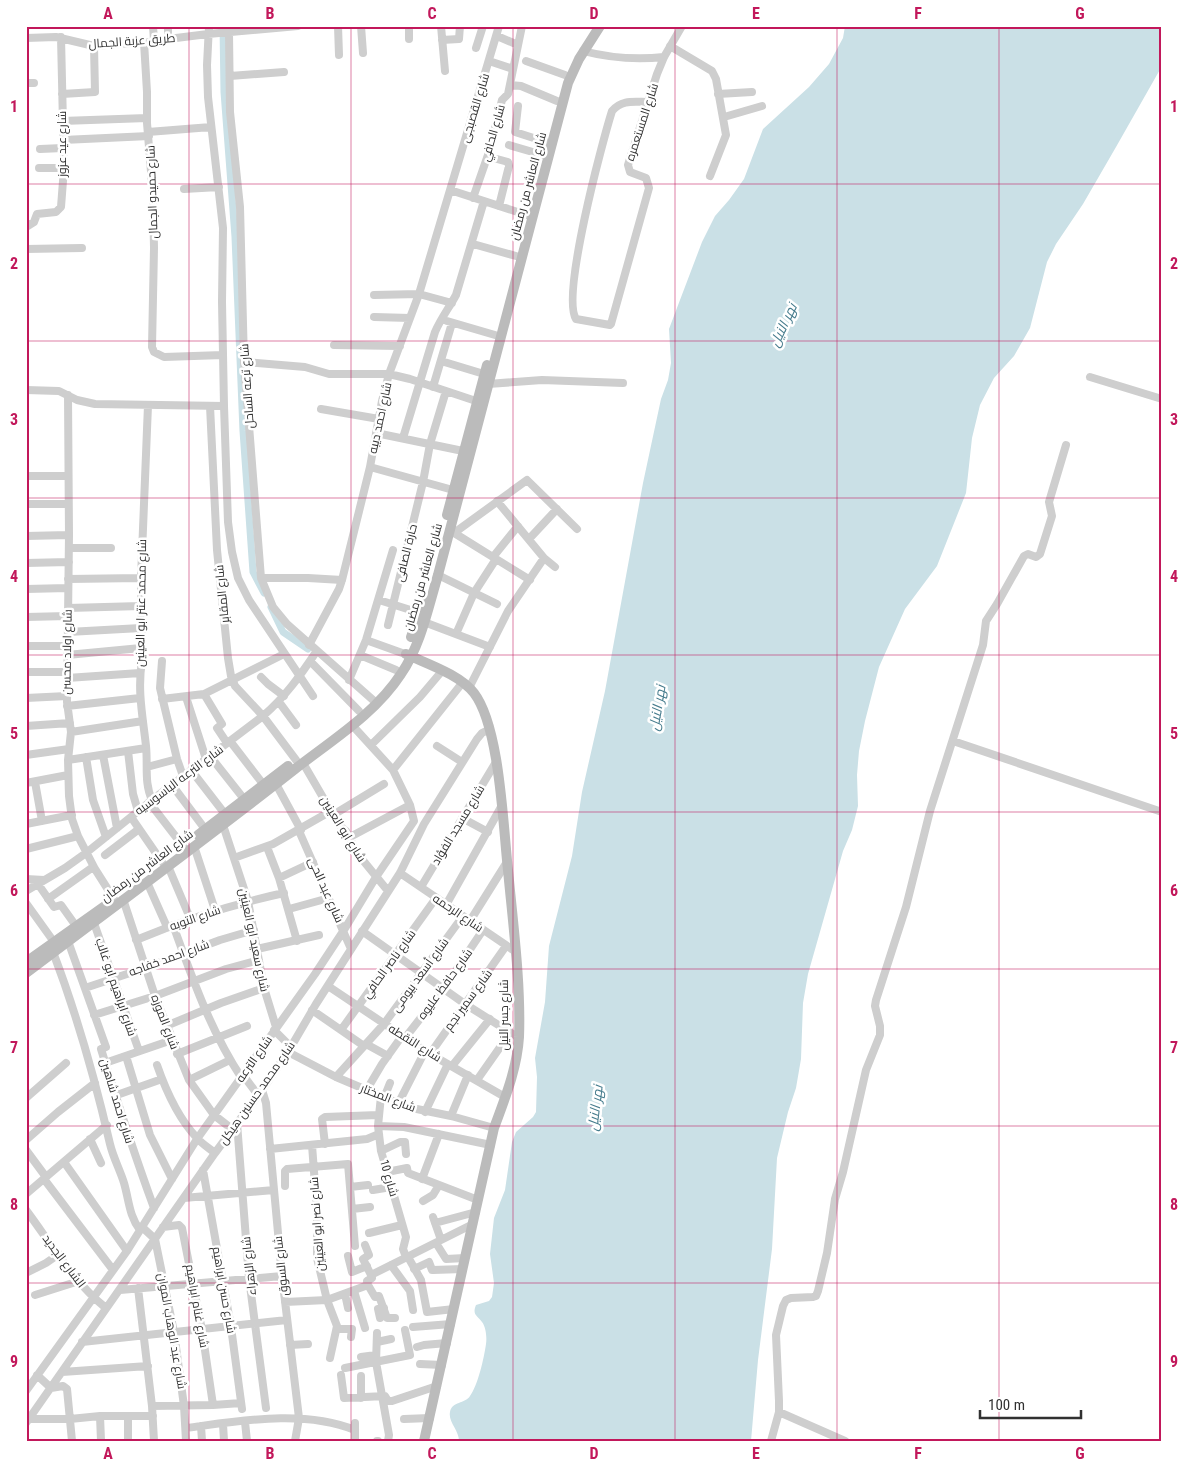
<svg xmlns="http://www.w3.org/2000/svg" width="1188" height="1467" viewBox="0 0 1188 1467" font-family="'Roboto Condensed',Cairo,sans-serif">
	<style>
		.water { fill: #cae0e6 }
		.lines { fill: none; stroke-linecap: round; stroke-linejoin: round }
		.canal { stroke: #cae0e6; stroke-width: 7 }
		.street { stroke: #cecece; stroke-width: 8 }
		.secondary { stroke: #bbb; stroke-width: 10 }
		.grid { fill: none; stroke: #c2185b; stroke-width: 1; stroke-opacity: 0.55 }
		.labels { text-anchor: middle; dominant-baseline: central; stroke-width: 5; stroke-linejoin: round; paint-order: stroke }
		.street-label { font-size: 12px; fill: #313131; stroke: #fff }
		.water-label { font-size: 14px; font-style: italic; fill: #467c8d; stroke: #fff }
		.neatline { fill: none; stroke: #c2185b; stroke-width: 2 }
		.grid-label { font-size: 16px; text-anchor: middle; font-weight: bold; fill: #c2185b }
	</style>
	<rect width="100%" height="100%" fill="#fff"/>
	<path class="water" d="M845 26H1162V66L1116 147 1083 204 1056 244 1047 262 1030 328 1014 356 994 378 980 405 972 438 966 493 937 566 905 609 879 667 865 721 859 751 857 775 858 806 852 830 843 851 808 974 803 1003 801 1059 796 1088 788 1112 777 1158 772 1249 758 1360 751 1441H459C459 1430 448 1422 450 1412 452 1401 465 1404 470 1396 478 1385 484 1358 486 1344 487 1338 486 1327 482 1322 477 1315 472 1315 476 1305L489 1301 492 1297 494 1283 490 1254 494 1218 505 1190 512 1142 516 1132 533 1117 536 1112 537 1077 535 1058 545 1002 549 946 572 856 582 792 605 691 643 483 661 399 668 380 671 363 669 329 702 242 715 216 729 200 744 179 763 129 809 87 829 64 843 38Z"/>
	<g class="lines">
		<path class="canal" d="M223 26 224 92 235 237 243 431 253 572 264 593
			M271 607 283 632 308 649"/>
		<path class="street" d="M153 26 154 41
			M168 26V39
			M209 26 207 65 208 97 223 228 222 302 224 406 228 522 232 552 238 578 249 600 313 696
			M231 26 229 33 230 112 240 207 244 362 261 578 273 607 287 624 373 700
			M338 26 339 55
			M361 26 363 53
			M409 26V39
			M441 26 445 71
			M497 36 518 45
			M26 38 56 37 94 46 144 42 208 34 298 26
			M442 40 459 39 460 26
			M144 42 147 92V123L153 196 154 248 152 347 154 352 164 357 223 355
			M670 46 712 71 716 79 726 135 710 176
			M476 48 483 26
			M583 51C610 58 636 60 664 57
			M489 61 513 69
			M526 61 565 75
			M230 76 284 72
			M26 83H34
			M510 85 521 86 557 101
			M62 94 95 92 94 46
			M718 94 752 92
			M649 102C634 102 622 99 612 111 602 143 561 296 576 319L610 325 611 324 649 188 646 178 630 172 628 165 657 74 664 57 682 26
			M518 106 515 132 546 142
			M724 117 762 106
			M62 121 147 118
			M148 132 211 127
			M63 140 149 136
			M509 145 543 155
			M40 149 63 148
			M497 159 508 162 509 166 499 206
			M39 168H64
			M184 189 219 187
			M450 190 527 215
			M473 198 489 152 502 100 508 94 522 26
			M26 227 34 222 37 214 56 212 61 207 64 168 61 37
			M473 244 516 256
			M26 249 82 248
			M374 295 419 294 452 303
			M374 317 410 318
			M447 321 495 335
			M334 345 400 346
			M441 361 484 374
			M244 362 305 367 329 374H389L410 379 476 401
			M1090 377 1162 399
			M488 384 542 380 623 383
			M433 387 452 323
			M26 390 59 391 77 400 95 404 224 406
			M68 395 69 535 67 702 71 732 68 760 69 796 72 819 78 836 95 869 114 899
			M148 405 141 578 142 661C137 690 143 718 146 746 148 765 144 783 152 800
			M210 406 217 550 228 658 231 676 235 686 263 716 296 760
			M321 409 379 419
			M376 433 463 451
			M403 438 435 332C441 318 449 308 456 295L484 201
			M370 467 453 490
			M26 476H68
			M497 501 544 558 555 567
			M26 504H68
			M451 531 530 580
			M454 533 527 480 577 529
			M26 536 69 535
			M529 539 557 509
			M69 548H111
			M493 557 518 526
			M26 563 69 562
			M438 575 497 604
			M261 578H308L342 580
			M68 579 141 578
			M26 589 68 588
			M379 600 420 613
			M68 608 141 606
			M26 617 68 616
			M424 622 490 647
			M388 625 423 482 430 444 446 391
			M68 632 141 628
			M456 634 474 593 496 559
			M366 640 405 654
			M309 645 339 589 342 580 370 467 382 401 389 374 419 294 499 26
			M26 646H68
			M67 655 141 648
			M360 655 396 670
			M162 661 160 688 177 759 183 776
			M310 661 359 711
			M26 672H67
			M261 677 268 684 284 696
			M67 678 140 673
			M349 680 366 640 393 550
			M469 688 508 611 544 558
			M204 694 222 724 217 728 227 743
			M186 697 206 759
			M26 698 67 696
			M162 699 204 694 284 654
			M279 702 296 725
			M67 706 140 698
			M26 726 70 723
			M71 732 143 721
			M230 741 263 784
			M953 741 1162 812
			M371 745 420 697 442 671
			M437 746 462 762
			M128 751 133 794 138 811
			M26 755 69 749
			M103 755 117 828
			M210 756 244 799
			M86 757 93 800 106 837
			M68 760 146 748
			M303 763 339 825 346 831 357 853 388 891
			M147 767 177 759
			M191 770 225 814
			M393 770 463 682
			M35 782 42 821
			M26 783 68 775
			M276 784 301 830
			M172 785 205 829
			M149 802 183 846
			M333 815 384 784
			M131 817 162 862
			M462 818 488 832
			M26 824 72 815
			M223 825 248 901 264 988 276 1027
			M299 831 351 949
			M350 837 410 805
			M194 846 215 910
			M267 847 279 878 297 941
			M26 849 78 836
			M105 855 139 829
			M234 858 273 844 331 811
			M168 866 190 918
			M400 873 516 952
			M279 878 313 862
			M26 879 44 880
			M147 882 167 927
			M38 884 54 907 61 905 76 926
			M421 887 496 762
			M26 891 65 868 86 853 152 800 263 716C285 697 300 676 316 652
			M48 899 93 867
			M123 899 155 996 189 1080 214 1115 232 1129
			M26 903 54 942
			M446 905 501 807
			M289 909 329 898
			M470 921 507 862
			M94 923 139 1051
			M173 925C192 977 210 1030 241 1077
			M362 931 465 1004 519 1038
			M136 940C184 920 233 904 284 893
			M68 941 106 1047 101 1049C117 1101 135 1156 154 1208
			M257 949 319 935
			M53 952C77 1015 95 1079 110 1144 113 1157 120 1170 124 1183 129 1200 129 1216 140 1230
			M328 986 425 1051 505 1097
			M85 988 145 968 220 940 254 930
			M312 1010 364 1046
			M94 1015 155 996 226 969 259 960
			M166 1026 221 1003 264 988
			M274 1030 291 1047
			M341 1030 436 898
			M405 1038 444 988 483 930
			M366 1044 388 1056
			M288 1052 336 1077 407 1107 451 1116 494 1128
			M177 1054 247 1026
			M430 1054 506 946
			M126 1056 150 1135 172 1179
			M105 1063 172 1040
			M157 1065C166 1091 178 1118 197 1138 202 1144 209 1148 215 1153
			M452 1066 490 1019
			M243 1075 258 1095
			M336 1077 384 1024 463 916
			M189 1080 230 1060
			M477 1080 510 1033
			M262 1090 266 1103 282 1276 299 1418 295 1441
			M366 1091 382 1064 402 1036
			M114 1096 162 1079
			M381 1096 378 1126 381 1151 406 1237 403 1249 406 1257
			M26 1098 66 1063
			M384 1098 390 1083
			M398 1104 425 1051
			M425 1112 448 1064
			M451 1116 468 1075
			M237 1123 249 1278 266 1408
			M378 1126 404 1127 491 1145
			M90 1139 101 1163
			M26 1140 58 1112 95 1083
			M325 1144 322 1119 325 1117 378 1115
			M312 1145 317 1211V1258L327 1300 337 1326 330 1358
			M270 1149 367 1139 379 1134
			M26 1150 46 1177
			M381 1151 400 1142H405L406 1154
			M64 1162 127 1251
			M203 1170 231 1327 242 1409
			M387 1172 407 1168 408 1173 478 1200
			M44 1179 113 1270
			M422 1179 439 1134
			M285 1186V1171L287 1169 348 1164 355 1246
			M350 1187 368 1185
			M373 1190 391 1187
			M26 1194 107 1125
			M184 1198 274 1190
			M423 1201 433 1195 439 1185
			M352 1209 370 1207
			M26 1210C50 1242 74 1283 106 1308
			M433 1217 441 1240
			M435 1223 476 1212
			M142 1227 155 1239 174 1332 184 1406 186 1441
			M163 1227 179 1225 182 1228 202 1330 213 1405
			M369 1233 402 1225
			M436 1243 446 1259 465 1258
			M365 1245 369 1255 363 1259 371 1275
			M348 1256 352 1272 367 1266
			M408 1257 421 1280 427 1312 454 1309
			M391 1265 410 1291 413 1310
			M414 1269 429 1262 432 1270H433L463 1269
			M26 1273 46 1263 59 1254
			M368 1285 375 1297 379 1296 387 1318H395
			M138 1288 152 1406 154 1441
			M120 1290 282 1276
			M354 1291 365 1328
			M345 1294 348 1308
			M35 1295 79 1281
			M285 1302 327 1300 368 1285 367 1281 372 1278 371 1275 473 1224
			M380 1318 378 1309 384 1308
			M413 1327 451 1324
			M337 1329H352L351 1337
			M377 1333 376 1362 389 1435 388 1441
			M82 1342 287 1320
			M377 1342 391 1339
			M290 1345 308 1344
			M417 1347 424 1345 447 1343
			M361 1357 376 1355
			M420 1364 442 1365
			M345 1368 410 1355 405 1330
			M62 1372 148 1366
			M37 1375 51 1388 63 1386 67 1389 72 1441
			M341 1375 344 1398 385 1396 388 1401H392L437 1386
			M361 1376V1398
			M26 1391 127 1251 197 1139 315 974 344 930 376 877 414 821 410 805 393 770 352 725
			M152 1406 213 1405 241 1403
			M779 1412 845 1441
			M100 1416 101 1441
			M128 1417V1441
			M29 1419H70L100 1416H153
			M404 1419 430 1418
			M245 1422 247 1441
			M26 1423 215 1153 262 1090 288 1052 316 1004 400 873 424 824 477 739 482 733 490 729
			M223 1424 224 1441
			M201 1426 202 1441
			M186 1428C240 1421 303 1409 355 1430
			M355 1441V1423
			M377 1441H378
			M771 1441 779 1412V1401L776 1335 783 1306 786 1300 791 1298 813 1297 816 1296 818 1291 827 1253 835 1199 843 1172 866 1070 880 1035V1026L875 1006 876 1000 906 907 930 811 983 645 986 621 997 604 1024 556 1028 554 1036 557 1040 554 1052 516 1049 502 1066 445"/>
		<path class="secondary" d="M447 515 487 365
			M411 637 424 599
			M406 654C427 664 459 674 474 693 500 727 503 826 508 870 513 924 521 984 519 1037 517 1069 505 1098 494 1128L424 1441
			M198 835 288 766
			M26 962 109 903
			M26 973C116 905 206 839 295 769 332 740 375 714 401 674 421 645 428 608 438 575L568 83 579 59 600 26"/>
	</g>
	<path class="grid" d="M189 26V1441M351 26V1441M513 26V1441M675 26V1441M837 26V1441M999 26V1441M26 184H1162M26 341H1162M26 498H1162M26 655H1162M26 812H1162M26 969H1162M26 1126H1162M26 1283H1162"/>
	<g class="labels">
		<g class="street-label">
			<text transform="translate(132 41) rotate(-4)">طريق عزبة الجمال</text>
			<text transform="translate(475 108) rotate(-73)">شارع القصبجى</text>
			<text transform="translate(642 122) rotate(-72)">شارع المستعمره</text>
			<text transform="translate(493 133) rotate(-74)">شارع الحافي</text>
			<text transform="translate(62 144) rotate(-90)">شارع عيد عزوز</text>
			<text transform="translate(528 186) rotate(-75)">شارع العاشر من رمضان</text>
			<text transform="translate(152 192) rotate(-92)">شارع حميدو الجمال</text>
			<text transform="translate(247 386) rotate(-94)">شارع ترعه الساحل</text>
			<text transform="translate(380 418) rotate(-78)">شارع احمد ديبه</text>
			<text transform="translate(406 553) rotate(-76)">حارة الصافى</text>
			<text transform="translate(423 577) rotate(-74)">شارع العاشر من رمضان</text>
			<text transform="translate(222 594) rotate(-96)">شارع المقابر</text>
			<text transform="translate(141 603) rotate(-89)">شارع محمد عنتر ابو العينين</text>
			<text transform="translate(67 652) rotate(-89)">شارع اولاد محسن</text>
			<text transform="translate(179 780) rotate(-37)">شارع الترعه الباسوسيه</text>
			<text transform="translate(458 825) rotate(-59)">شارع مسجد الفؤاد</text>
			<text transform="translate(343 829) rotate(58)">شارع ابو العينين</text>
			<text transform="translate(147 866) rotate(-37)">شارع العاشر من رمضان</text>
			<text transform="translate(326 890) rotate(66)">شارع عبد الحى</text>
			<text transform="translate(458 913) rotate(34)">شارع الرحمه</text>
			<text transform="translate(195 918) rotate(-19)">شارع التوبه</text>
			<text transform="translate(254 940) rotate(78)">شارع سعيد ابو العينين</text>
			<text transform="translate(169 958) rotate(-20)">شارع احمد خفاجه</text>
			<text transform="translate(389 964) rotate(-54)">شارع ناصر الحافي</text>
			<text transform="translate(420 975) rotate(-54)">شارع أسعد بيومى</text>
			<text transform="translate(445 984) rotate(-54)">شارع حافظ عليوه</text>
			<text transform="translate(116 987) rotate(71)">شارع ابراهيم ابو غالب</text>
			<text transform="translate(468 1000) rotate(-54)">شارع سمير نجم</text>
			<text transform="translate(504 1015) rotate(-90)">شارع جسر النيل</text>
			<text transform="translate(165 1022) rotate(69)">شارع الموزه</text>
			<text transform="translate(415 1043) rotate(32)">شارع النقطه</text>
			<text transform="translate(254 1059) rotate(-55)">شارع الترعه</text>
			<text transform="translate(257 1093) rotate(-55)">شارع محمد حسنين هيكل</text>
			<text transform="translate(388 1098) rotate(21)">شارع المختار</text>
			<text transform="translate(117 1101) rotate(73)">شارع احمد شاهين</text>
			<text transform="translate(389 1178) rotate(74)">شارع 10</text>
			<text transform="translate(317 1224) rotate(-94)">شارع نصر ابو العينين</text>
			<text transform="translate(64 1261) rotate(53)">الشارع الجديد</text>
			<text transform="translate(249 1266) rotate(-96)">شارع الزهراء</text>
			<text transform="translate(281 1266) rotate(-96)">شارع السوق</text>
			<text transform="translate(224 1290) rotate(80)">شارع حسن ابراهيم</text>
			<text transform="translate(197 1306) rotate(80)">شارع غنام ابراهيم</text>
			<text transform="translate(172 1331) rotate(80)">شارع عبد الوهاب الموان</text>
		</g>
		<g class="water-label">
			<text transform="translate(783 325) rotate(-65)">نهر النيل</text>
			<text transform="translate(657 708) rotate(-81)">نهر النيل</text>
			<text transform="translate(595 1108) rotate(-83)">نهر النيل</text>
		</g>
	</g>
	<rect width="1188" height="1467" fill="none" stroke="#ffffff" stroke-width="55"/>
	<path d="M980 1410v8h101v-8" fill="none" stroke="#313131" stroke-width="2.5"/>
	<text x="988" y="1410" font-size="15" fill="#313131" stroke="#ffffff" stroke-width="4" paint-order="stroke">100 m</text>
	<rect x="28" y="28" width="1132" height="1412" class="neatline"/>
	<g class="grid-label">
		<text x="108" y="19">A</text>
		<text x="270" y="19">B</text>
		<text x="432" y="19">C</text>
		<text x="594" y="19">D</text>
		<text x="756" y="19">E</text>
		<text x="918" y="19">F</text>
		<text x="1080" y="19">G</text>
		<text x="14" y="112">1</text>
		<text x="1174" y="112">1</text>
		<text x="14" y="269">2</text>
		<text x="1174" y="269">2</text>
		<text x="14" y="425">3</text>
		<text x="1174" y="425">3</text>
		<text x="14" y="582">4</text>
		<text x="1174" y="582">4</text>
		<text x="14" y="739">5</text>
		<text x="1174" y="739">5</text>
		<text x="14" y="896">6</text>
		<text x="1174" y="896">6</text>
		<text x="14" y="1053">7</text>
		<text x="1174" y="1053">7</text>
		<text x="14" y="1210">8</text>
		<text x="1174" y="1210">8</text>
		<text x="14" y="1367">9</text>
		<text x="1174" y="1367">9</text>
		<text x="108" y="1459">A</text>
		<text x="270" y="1459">B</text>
		<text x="432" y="1459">C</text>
		<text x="594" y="1459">D</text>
		<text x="756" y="1459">E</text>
		<text x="918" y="1459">F</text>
		<text x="1080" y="1459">G</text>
	</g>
</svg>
